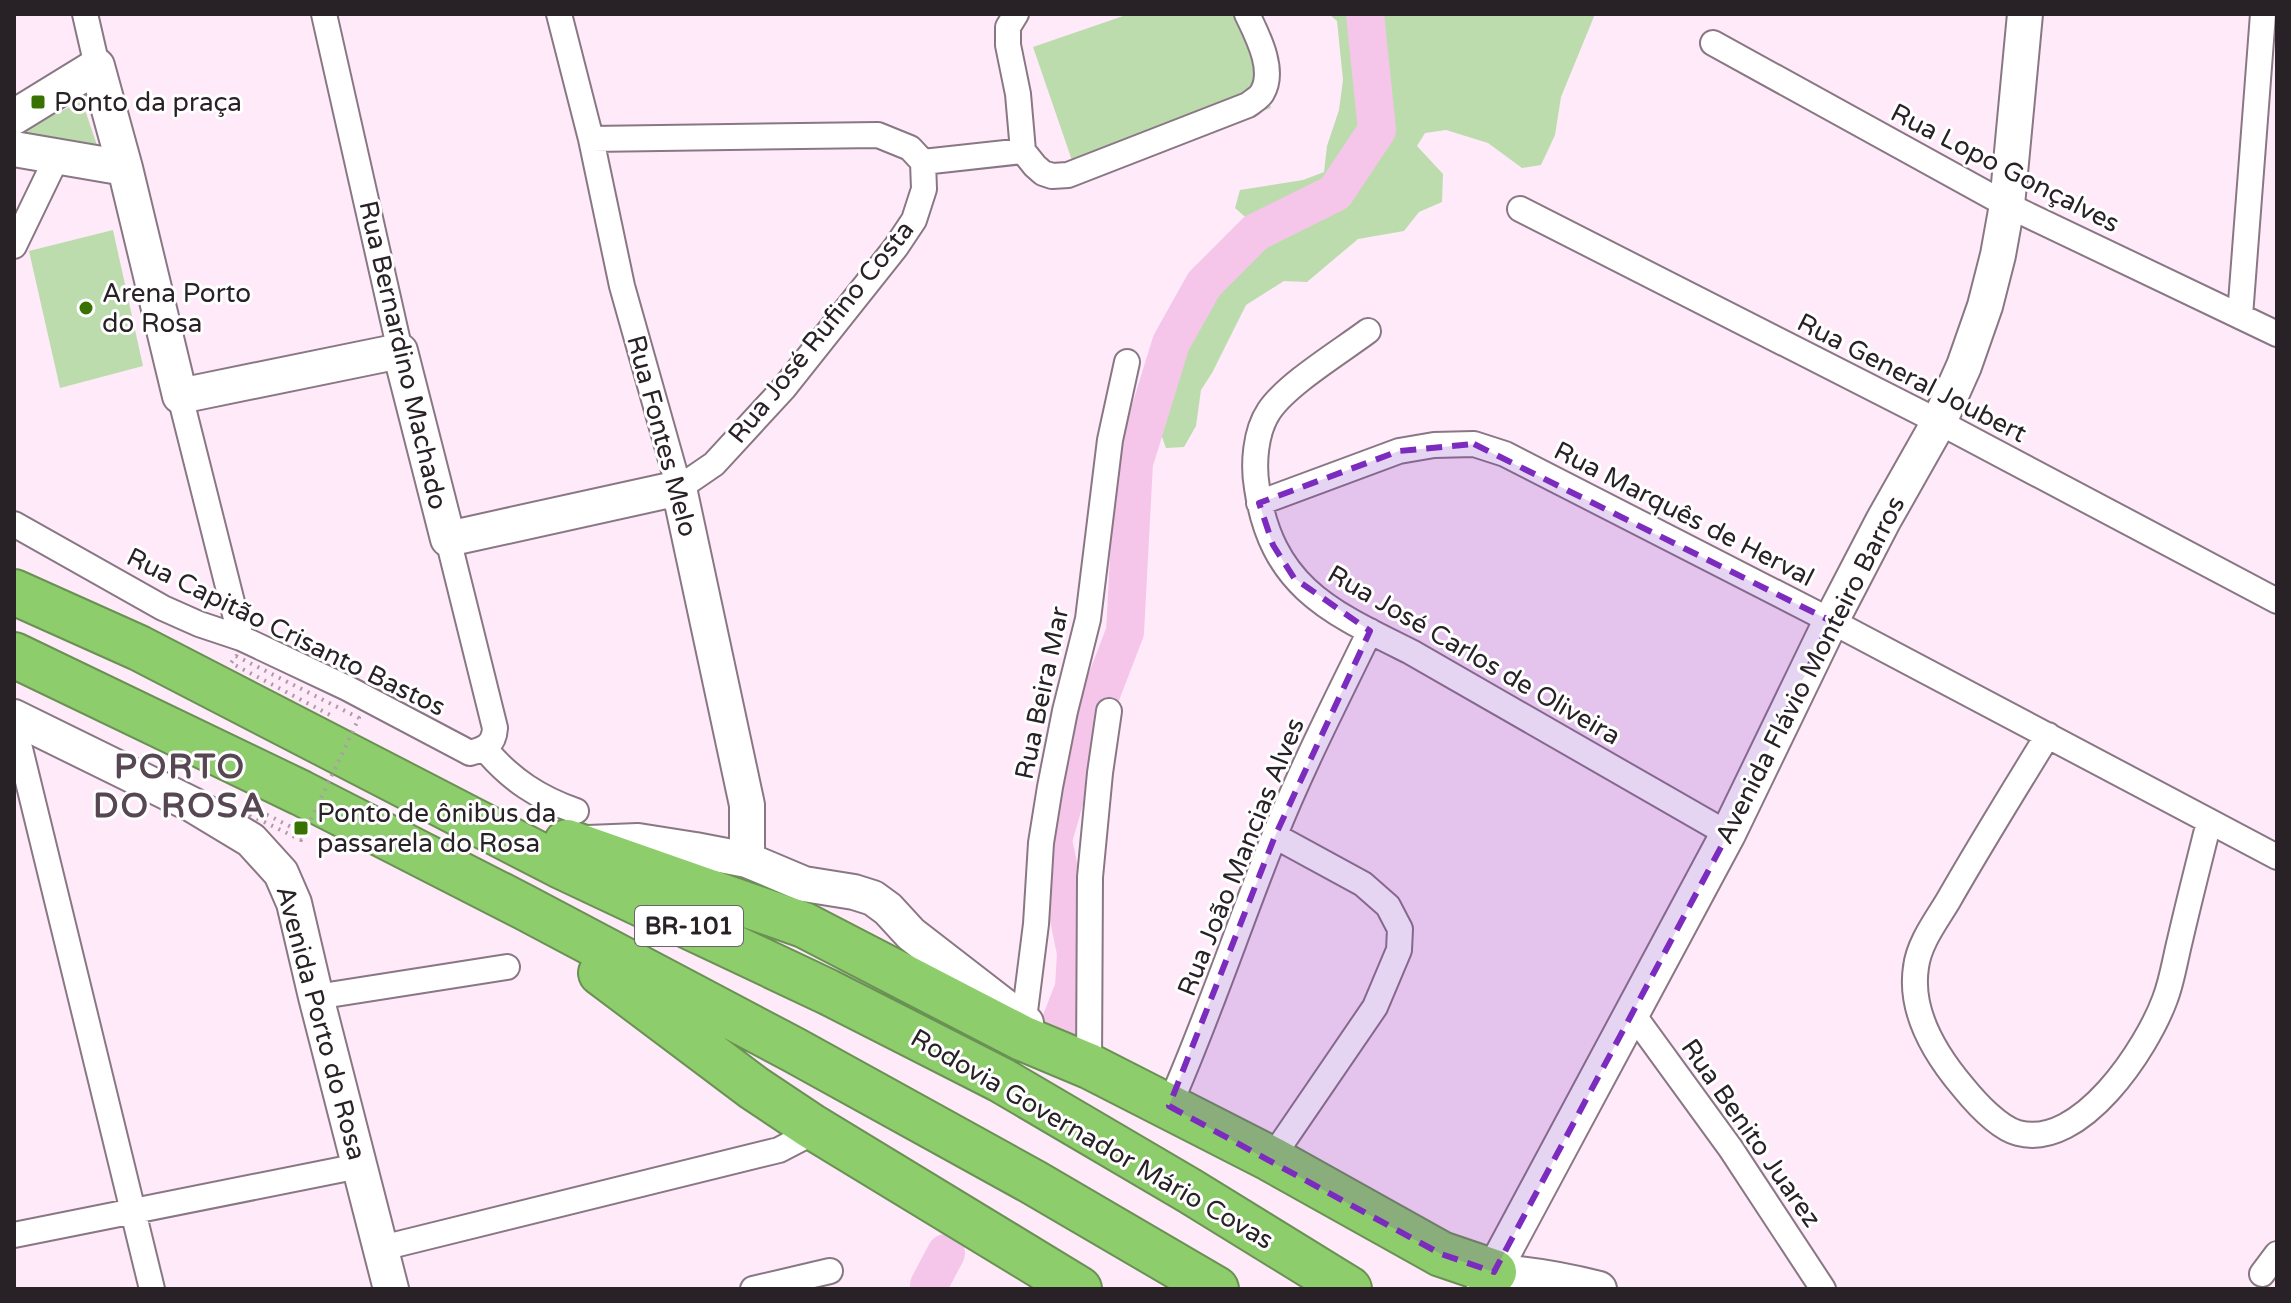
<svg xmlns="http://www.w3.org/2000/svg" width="2291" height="1303" viewBox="0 0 2291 1303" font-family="'Varela Round',sans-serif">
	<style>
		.green { fill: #bddcae }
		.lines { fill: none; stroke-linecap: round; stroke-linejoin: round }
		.river { stroke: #f5c6ea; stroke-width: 38 }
		.street-casing { stroke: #897784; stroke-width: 28 }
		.secondary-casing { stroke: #897784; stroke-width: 38 }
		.highway-casing { stroke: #6a9154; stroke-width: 48 }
		.street { stroke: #fff; stroke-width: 24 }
		.secondary { stroke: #fff; stroke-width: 34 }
		.highway { stroke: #8ecd6c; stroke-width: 44 }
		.path-bridge { stroke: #ab9ca7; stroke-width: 4; stroke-dasharray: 2 6; stroke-linecap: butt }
		.marked { fill: #7b2cbf; fill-opacity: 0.2; stroke: #7b2cbf; stroke-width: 6; stroke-dasharray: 16 10; stroke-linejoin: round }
		.poi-dot { fill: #387203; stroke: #fff; stroke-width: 3 }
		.labels { text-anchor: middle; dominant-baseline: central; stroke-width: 6; stroke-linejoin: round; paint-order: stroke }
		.shield { fill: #fff; stroke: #686467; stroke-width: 2 }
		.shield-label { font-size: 24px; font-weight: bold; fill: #282126 }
		.poi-label { font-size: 26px; fill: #282126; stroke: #fff; text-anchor: start }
		.street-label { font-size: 26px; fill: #282126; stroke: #fff }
		.district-label { font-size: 34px; font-weight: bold; letter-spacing: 2px; fill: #574753; stroke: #fff }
	</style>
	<rect width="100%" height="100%" fill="#feeaf9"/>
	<path class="green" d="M1129 14H1238L1271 108 1077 175 1033 47Z
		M1329 14H1595L1561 97 1555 135 1541 165 1522 168 1488 143 1446 130 1425 133 1417 146 1443 174 1442 202 1419 212 1404 231 1358 239 1307 282 1284 281 1246 305 1212 373 1201 390 1196 426 1184 447 1166 448 1157 423 1189 334 1228 271 1270 234 1322 208 1293 207 1251 222 1235 208 1240 190 1303 180 1324 172 1327 146 1339 110 1343 80 1337 21Z
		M82 101 100 154 14 134Z
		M113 230 143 366 60 388 29 251Z"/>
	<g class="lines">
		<path class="river" d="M1060 1024 1074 988 1076 953 1053 840 1077 757 1125 632 1134 463 1171 343 1204 284 1256 232 1335 193 1377 130 1365 14
			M930 1289 929 1285 946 1253"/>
		<defs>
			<path id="street" d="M85 14 97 66
				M324 14 400 351
				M559 14 591 139 622 286 679 488 714 464 784 388 896 247 914 220 924 189 923 162 910 148 878 135 591 139
				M1016 14 1008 27V45L1018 94 1023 151 1035 166 1043 173 1052 176 1068 175 1248 105C1253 101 1259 98 1262 93 1276 70 1257 35 1247 14
				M1713 43 2007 205 2277 334
				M923 162 1023 151
				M1520 209 1939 422 2277 601
				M14 246 57 157
				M2240 316 2263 14
				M1368 331C1340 352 1287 384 1269 411 1255 432 1253 465 1257 488 1272 587 1330 612 1411 652L1728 834
				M180 396 241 638
				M1259 503 1399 451 1434 445 1474 444 1505 454 1831 621 2277 857
				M14 524 163 608 199 624 241 638 347 688 470 753C485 749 494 745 495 728L448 539
				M14 724 152 1289
				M2048 735C2014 790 1980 845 1948 901 1936 921 1919 943 1916 967 1909 1012 1935 1054 1963 1087 1976 1103 1999 1128 2018 1133 2081 1150 2147 1048 2165 999 2172 981 2175 960 2180 940 2189 901 2199 862 2209 822
				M485 749C511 780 539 798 576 811
				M316 997 507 967
				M1632 1013 1731 1149 1823 1289
				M1022 1035 1036 924 1041 843 1050 787 1065 711 1088 619 1110 440 1127 362
				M1089 1066 1090 877 1100 773 1109 711
				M1169 1106C1208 1018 1238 927 1274 837 1302 767 1337 699 1370 631
				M1271 1159 1375 1007 1399 950 1400 929 1388 906 1363 884 1275 836
				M14 1235 359 1166
				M382 1248 779 1150 804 1137 811 1126
				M2262 1274 2277 1254
				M753 1289 830 1271"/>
			<path id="secondary" d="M14 117 97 66 125 168 180 396 400 351 448 539 679 488 747 805V860
				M14 149 125 168
				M14 717 193 805 251 840 281 873 294 903 316 997 391 1289
				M588 843 638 841 695 850 747 860 804 884 854 892 873 898 888 909 911 934 1026 1023
				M1494 1272C1530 1274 1564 1280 1599 1289
				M1484 1289 1728 834 1831 621 1883 521 1939 422 1964 366 1985 306 1998 255 2007 205 2025 14"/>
			<path id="highway" d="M14 592 139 648 559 865 828 992 1001 1080 1190 1191 1349 1289
				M14 655 301 793 524 907 794 1050 1033 1182 1216 1289
				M567 842 804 925 1022 1038 1089 1066 1271 1159 1441 1254 1494 1272
				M601 973 754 1088 811 1126 1079 1289"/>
		</defs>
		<use href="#street" class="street-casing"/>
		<use href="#secondary" class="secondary-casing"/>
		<use href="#highway" class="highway-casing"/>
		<use href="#street" class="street"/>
		<use href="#secondary" class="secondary"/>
		<use href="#highway" class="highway"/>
		<path class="path-bridge" d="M297 830 254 808 250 815 301 840 359 718 236 656 231 663 332 716"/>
	</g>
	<path class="marked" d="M1474 444 1831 621 1728 834 1494 1272 1441 1254 1169 1106 1275 836 1370 631 1294 578 1273 545 1259 503 1399 451Z"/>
	<g class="poi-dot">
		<rect x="30" y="94" width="16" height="16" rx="4"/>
		<circle cx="86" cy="308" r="8"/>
		<rect x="293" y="820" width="16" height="16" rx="4"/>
	</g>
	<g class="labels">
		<rect class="shield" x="635" y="906" width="108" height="40" rx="6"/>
		<g class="shield-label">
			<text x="689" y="926">BR-101</text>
		</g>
		<g class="poi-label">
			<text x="54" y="102">Ponto da praça</text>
			<text x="102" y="293">Arena Porto<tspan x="102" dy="30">do Rosa</tspan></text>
			<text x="317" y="813">Ponto de ônibus da<tspan x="317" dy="30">passarela do Rosa</tspan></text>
		</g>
		<g class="street-label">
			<text transform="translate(2005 168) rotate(27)">Rua Lopo Gonçalves</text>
			<text transform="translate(821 332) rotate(-51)">Rua José Rufino Costa</text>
			<text transform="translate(403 355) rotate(77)">Rua Bernardino Machado</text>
			<text transform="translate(1912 378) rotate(27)">Rua General Joubert</text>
			<text transform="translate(662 436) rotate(75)">Rua Fontes Melo</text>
			<text transform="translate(1684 514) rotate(27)">Rua Marquês de Herval</text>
			<text transform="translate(286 632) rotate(26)">Rua Capitão Crisanto Bastos</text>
			<text transform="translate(1474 655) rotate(30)">Rua José Carlos de Oliveira</text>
			<text transform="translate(1810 670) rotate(-63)">Avenida Flávio Monteiro Barros</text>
			<text transform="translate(1042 693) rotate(-78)">Rua Beira Mar</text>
			<text transform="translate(1241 857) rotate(-68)">Rua João Mancias Alves</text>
			<text transform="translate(321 1023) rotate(75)">Avenida Porto do Rosa</text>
			<text transform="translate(1751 1133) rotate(55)">Rua Benito Juarez</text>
			<text transform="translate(1092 1139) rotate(30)">Rodovia Governador Mário Covas</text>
		</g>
		<g class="district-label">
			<text x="180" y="767">PORTO<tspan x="180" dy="39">DO ROSA</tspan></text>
		</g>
	</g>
	<rect width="2291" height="1303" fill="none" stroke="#282126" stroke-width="32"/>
</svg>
